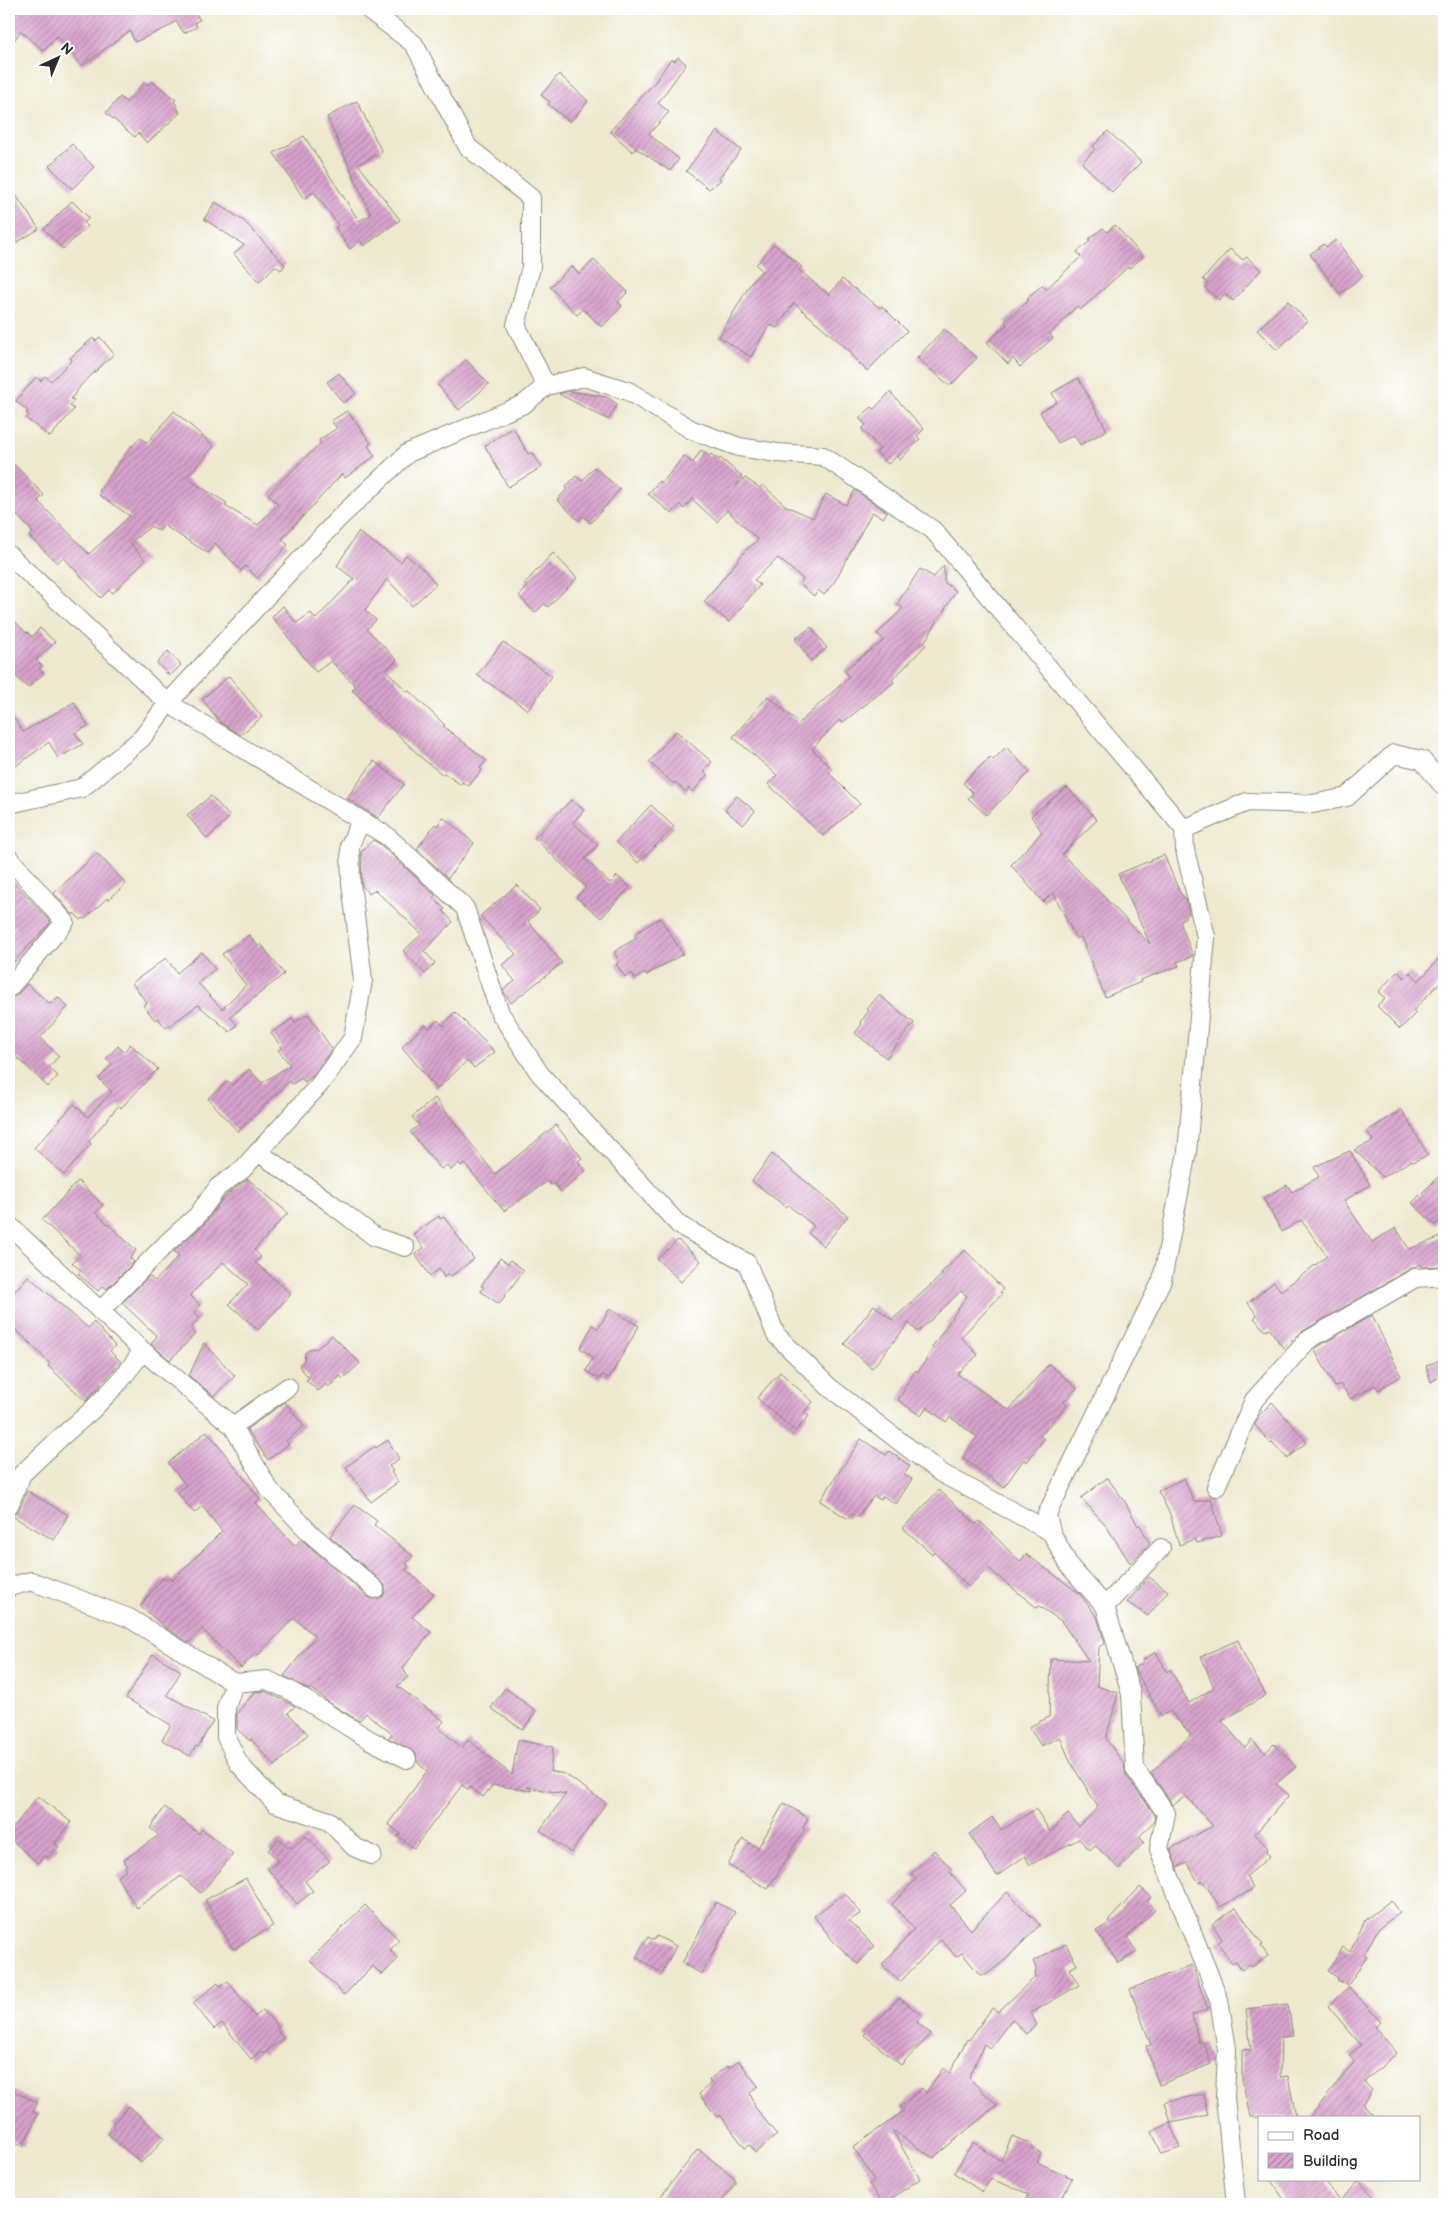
<svg xmlns="http://www.w3.org/2000/svg" width="1453" height="2213" viewBox="0 0 1453 2213" font-family="'Balsamiq Sans',sans-serif">
	<style>
		.building { fill: url(#building-hatch) }
		.lines { fill: none; stroke-linecap: round; stroke-linejoin: round }
		.street-casing { stroke: #8c8a7c; stroke-width: 20 }
		.street { stroke: #fff; stroke-width: 18 }
	</style>
	<defs>
		<pattern id="building-hatch" width="6" height="6" patternUnits="userSpaceOnUse" patternTransform="scale(1.25)"><rect width="6" height="6" fill="#d9a3cd"/><path d="M-1 1l2-2M0 6l6-6M5 7l2-2" fill="none" stroke="#b085a7"/></pattern>
	</defs>
	<rect width="100%" height="100%" fill="#fff"/>
	<filter id="ink" filterUnits="userSpaceOnUse"><feTurbulence type="fractalNoise" baseFrequency=".02" numOctaves="2"/><feDisplacementMap in="SourceGraphic" scale="10" xChannelSelector="R" yChannelSelector="G"/><feConvolveMatrix kernelMatrix="1 2 1 2 8 2 1 2 1" color-interpolation-filters="sRGB"/></filter>
	<filter id="wash" filterUnits="userSpaceOnUse"><feTurbulence type="fractalNoise" baseFrequency=".0096" numOctaves="4" result="noise"/><feDisplacementMap in="SourceGraphic" scale="20" xChannelSelector="R" yChannelSelector="G"/><feGaussianBlur stdDeviation="1.12" result="paint"/><feColorMatrix in="noise" values="0 0 0 0 0 0 0 0 0 0 0 0 0 0 0 0 0 1.4 0 .05"/><feComposite in="paint" operator="in"/></filter>
	<g filter="url(#wash)">
		<rect width="100%" height="100%" fill="#ede8ce"/>
		<g id="blocks">
			<path class="building" d="M9 9H193L200 20 195 22 197 27 184 33 176 21 168 27 135 42 130 31 82 66 57 36 44 51 21 31 9 47Z
				M678 57 686 64 658 103 669 112 649 134 679 159 670 171 636 148 633 152 610 131 655 82 671 59 675 61Z
				M559 74 588 101 570 122 548 104 550 102 541 95Z
				M152 81 176 100 174 102 177 105 176 106 180 113 147 143 138 133 135 137 106 113 120 97 126 102 145 82 148 85Z
				M357 101 382 152 358 164 400 220 364 246 361 241 350 249 335 227 338 225 314 192 304 199 274 153 304 136 359 221 371 215 327 117Z
				M717 131 741 150 719 178 721 180 709 189 686 171Z
				M1108 131 1141 162 1112 192 1082 163 1095 149 1093 146Z
				M72 144 94 167 72 189 49 166Z
				M9 185 39 229 9 247Z
				M72 201 89 218 84 223 88 226 63 249 44 229Z
				M215 202 244 221 285 265 281 270 275 266 259 282 234 254 244 245 204 219Z
				M1115 225 1143 257 1130 268 1128 267 1080 310 1077 306 1050 334 1053 338 1020 367 1013 358 1008 364 987 342 1007 325 1005 321 1029 300 1027 298 1042 285 1046 289 1081 257 1077 252 1090 241 1089 239 1103 228 1107 232Z
				M1336 240 1363 276 1340 294 1310 254 1324 244 1326 247Z
				M774 244 802 267 799 270 829 295 842 279 880 308 882 306 907 331 867 371 851 355 852 353 794 303 777 328 769 325 751 357 719 337 752 281 762 270 756 265Z
				M1230 249 1243 260 1247 257 1261 270 1233 301 1225 294 1219 300 1205 288 1208 284 1203 279Z
				M594 260 628 292 618 302 622 306 602 327 583 309 577 315 550 287 572 266 579 274Z
				M1288 301 1307 321 1277 350 1257 330Z
				M944 329 977 358 950 386 917 358Z
				M100 337 114 354 82 384 71 399 74 400 70 406 74 409 50 437 26 418 29 415 26 413 28 411 16 401 36 377 41 381 45 376 51 381 72 360 70 358 93 338 95 341Z
				M466 360 489 384 459 410 438 385Z
				M339 373 356 394 343 403 327 382Z
				M1078 378 1107 430 1080 445 1074 435 1058 443 1040 412 1057 402 1052 393Z
				M569 391 607 397 617 404 609 420 559 394Z
				M890 392 924 429 917 436 920 439 900 460 897 456 888 464 876 452 880 449 862 429 866 425 859 418 872 407 874 409Z
				M174 411 214 446 186 478 227 503 225 506 258 525 278 504 268 494 321 443 319 440 337 428 331 421 347 411 371 443 368 446 375 456 345 478 342 474 282 539 288 545 257 578 245 566 241 571 215 543 208 553 163 525 159 531 151 526 130 543 145 560 113 593 109 590 101 598 63 557 57 563 29 536 33 532 9 507V459L44 495 38 501 89 554 130 516 99 495 101 492 99 491 132 445 133 446 140 437 147 443Z
				M513 427 528 454 532 452 542 467 508 487 485 446Z
				M701 450 709 456 711 454 719 460 720 458 742 476 736 486 745 478 760 488 763 485 786 506 813 518 826 494 846 505 855 490 887 512 883 518 872 512 835 581 824 595 818 590 814 596 800 584 803 579 778 558 754 580 760 585 729 622 704 602 745 551 758 540 727 510 717 522 692 499 684 509 680 505 672 514 648 494 659 481 662 483 684 456 693 463Z
				M594 467 620 489 591 523 583 516 579 521 557 500 567 489 565 488 576 476 582 481Z
				M358 532 401 562 406 555 424 570 436 584 412 606 387 579 365 610 376 620 367 629 397 660 386 670 407 692 409 691 445 725 443 726 486 760 480 768 482 770 469 786 462 782 461 785 444 773 443 775 424 760 352 690 356 687 331 661 316 672 272 617 283 606 296 623 311 613 316 619 354 579 337 566Z
				M553 553 577 578 548 607 544 604 535 613 519 596 528 587 524 584Z
				M944 565V582L956 591 924 643 926 645 892 680 894 682 842 723 839 720 812 749 832 769 829 773 860 804 823 836 768 784 777 775 733 737 768 696 799 723 849 677 844 670 884 640 877 634 903 608 897 604 920 569 934 577Z
				M9 615 26 633 27 632 32 637 40 628 55 642 36 660 42 666 39 669 44 673 28 688 9 670Z
				M811 627 827 648 811 661 795 639Z
				M503 642 552 676 528 710 477 675Z
				M168 651 181 665 170 676 157 663Z
				M229 676 262 717 240 735 221 723 202 699Z
				M74 702 88 726 75 733 83 744 58 758 49 742 9 771V711L23 732Z
				M676 731 712 762 704 771 707 775 693 792 689 788 686 792 675 782 674 784 649 762Z
				M1006 747 1030 772 986 815 968 798 973 793 963 783 990 757 993 760Z
				M374 761 404 784 378 818 347 798Z
				M1067 787 1097 820 1062 854 1150 944 1118 874 1164 855 1180 893 1186 899 1189 914 1180 922 1193 956 1177 962 1179 966 1140 980 1141 982 1105 997 1081 937 1076 939 1053 892 1043 902 1011 865 1042 832 1031 816Z
				M211 796 230 817 207 839 187 815Z
				M737 796 755 811 743 825 725 810Z
				M571 800 584 810 573 823 598 845 585 859 610 883 617 876 630 887 601 918 576 897 586 887 534 838Z
				M651 805 674 827 638 863 616 842Z
				M443 817 474 843 448 878 417 849 435 824 437 826Z
				M373 840 381 845 435 895 433 898 445 909 443 911 453 922 424 951 435 963 425 974 403 951 422 934 375 890 369 894 362 886 361 852Z
				M97 853 126 884 108 900 107 898 85 919 83 918 81 920 74 913 73 915 54 893Z
				M9 877 51 922 9 967V934L15 928 9 922Z
				M517 885 540 910 528 921 562 963 511 1003 503 990 515 981 502 965 516 954 480 916Z
				M660 918 683 954 646 975 645 973 635 979 632 973 625 977 616 964 620 962 614 952 636 938 634 934Z
				M249 935 259 947 261 944 284 974 230 1017 237 1025 230 1032 198 1005 166 1028 158 1018 155 1020 143 1005 147 1003 132 983 166 958 177 973 202 952 215 969 198 983 222 1009 246 985 222 954Z
				M1444 953V978L1413 1011 1416 1013 1400 1029 1377 1006 1385 998 1378 992 1398 971 1404 978 1410 972 1419 981Z
				M27 984 50 1004 58 997 68 1007 40 1038 59 1056 49 1067 58 1076 48 1087 18 1058 9 1069V998L17 995Z
				M879 995 914 1023 886 1058 855 1033 862 1024 860 1022 869 1011 867 1009Z
				M455 1012 495 1052 474 1068 467 1061 437 1089 402 1047 425 1024 429 1028 438 1020 443 1026Z
				M308 1014 332 1049 312 1077 304 1082 302 1078 292 1084 290 1081 238 1132 208 1098 228 1081 232 1085 249 1069 262 1083 290 1065 278 1050 282 1048 271 1033 292 1019 295 1023Z
				M130 1044 158 1069 121 1108 119 1105 89 1141 91 1144 64 1175 34 1148 74 1104 88 1117 112 1092 99 1079 112 1064 106 1059 118 1046 124 1052Z
				M435 1098 495 1174 556 1125 582 1158 578 1161 586 1171 561 1192 554 1183 551 1185 548 1181 504 1211 465 1164 461 1166 459 1163 451 1170 447 1165 441 1169 410 1132 419 1125 412 1117Z
				M1402 1110 1428 1155 1413 1162 1411 1161 1383 1177 1354 1150 1373 1141 1367 1131Z
				M1350 1151 1370 1185 1344 1201 1372 1242 1396 1228 1409 1249 1444 1236V1266L1422 1267 1421 1264 1410 1269 1303 1331 1283 1348 1269 1328 1265 1331 1254 1318 1257 1315 1248 1303 1274 1282 1281 1291 1327 1256 1301 1220 1282 1232 1263 1198 1287 1185 1292 1192 1319 1177 1314 1167Z
				M772 1154 848 1216 824 1246 808 1233 814 1226 788 1205 786 1207 752 1181Z
				M1444 1171V1215L1435 1225 1412 1203Z
				M248 1179 288 1213 254 1250 261 1257 255 1262 291 1294 258 1330 229 1304 248 1284 223 1262 190 1295 200 1305 194 1312 200 1317 191 1329 195 1334 170 1360 151 1344 157 1336 122 1303 149 1276 155 1281 179 1256 174 1251 204 1224 226 1195Z
				M78 1181 103 1205 96 1213 136 1250 130 1258 134 1262 107 1289 103 1286 98 1291 78 1274 81 1270 72 1263 80 1255 42 1220Z
				M439 1216 440 1219 444 1217 474 1259 451 1276 449 1274 444 1277 439 1269 430 1276 415 1254 424 1248 413 1234Z
				M678 1240 701 1261 681 1282 657 1259Z
				M965 1250 1003 1289 1000 1292 1002 1294 961 1337 978 1355 957 1374 1009 1410 1049 1364 1077 1388 1064 1402 1067 1405 1040 1436 1044 1439 1027 1462 1024 1459 1004 1487 962 1458 977 1437 950 1417 946 1422 927 1407 921 1416 898 1400 905 1389 904 1388 916 1370 918 1372 933 1349 932 1347 967 1296 961 1291 918 1332 909 1323 872 1368 844 1344 874 1305 892 1320 942 1275 941 1273Z
				M500 1258 508 1264 510 1260 524 1270 499 1304 480 1291 484 1287 481 1286Z
				M28 1276 88 1328 94 1322 115 1346 110 1351 121 1362 86 1401 48 1366 50 1364 30 1343 9 1324V1298Z
				M610 1309 639 1326 609 1378 602 1375 600 1379 586 1371 593 1357 580 1348 593 1325 598 1329Z
				M1372 1315 1401 1376 1378 1390 1375 1385 1351 1399 1340 1384 1335 1387 1314 1349Z
				M332 1335 360 1363 343 1379 340 1376 328 1387 326 1384 318 1391 306 1380 309 1378 299 1366 304 1361 305 1353 312 1348 316 1349Z
				M204 1343 235 1376 214 1396 189 1376Z
				M1444 1358V1374L1431 1382 1426 1366Z
				M780 1372 813 1402 804 1412 809 1416 795 1431 757 1398Z
				M285 1402 304 1426 286 1441 289 1444 268 1460 247 1429Z
				M1272 1402 1307 1442 1287 1458 1272 1442 1270 1443 1255 1425 1259 1415Z
				M207 1431 260 1499 256 1503 295 1546 301 1539 368 1597 374 1599 383 1596 385 1591V1585L330 1536 355 1505 377 1521 374 1525 413 1556 406 1564 409 1566 406 1570 434 1594 412 1617 431 1632 403 1668 408 1677 397 1686 444 1721 439 1728 462 1748 468 1740 512 1775 518 1740 553 1747 550 1771 565 1774 606 1803 571 1853 540 1830 566 1794 527 1787 532 1791 493 1785 483 1797 470 1787 469 1790 462 1785 414 1848 398 1836 401 1834 388 1824 427 1771 417 1762 416 1753 388 1738 392 1734 366 1713 359 1721 331 1704 311 1688 309 1690 284 1676 315 1636 294 1618 258 1655 256 1653 241 1668 202 1629 189 1643 166 1628 140 1606 163 1578 166 1580 168 1577 172 1581 222 1531 202 1506 194 1513 177 1492 186 1485 168 1463Z
				M861 1439 886 1455 889 1451 910 1466 904 1475 912 1479 896 1504 883 1496 881 1500 874 1496 857 1517 851 1513 848 1519 820 1501Z
				M388 1440 399 1459 389 1466 393 1471 391 1472 398 1482 371 1502 346 1467 375 1446 376 1448Z
				M1107 1478 1124 1500 1138 1526 1140 1525 1150 1544 1130 1563 1105 1524 1081 1498Z
				M1184 1478 1194 1502 1211 1499 1222 1536 1197 1543 1195 1539 1179 1545 1170 1514 1158 1491Z
				M939 1490 976 1524 980 1521 1020 1562 1026 1554 1079 1593 1097 1617 1105 1643 1099 1647 1097 1686 1118 1693 1106 1739 1124 1764 1126 1775 1155 1815 1154 1821 1139 1837 1144 1842 1119 1869 1095 1845 1090 1850 1079 1839 1030 1865 1025 1856 997 1876 969 1834 992 1817 1001 1830 1036 1809 1050 1832 1068 1814 1079 1827 1098 1807 1071 1763 1060 1737 1041 1746 1029 1727 1049 1717 1051 1659 1089 1661 1061 1621 1039 1606 1037 1608 988 1568 968 1587 934 1552 932 1554 903 1528Z
				M27 1491 68 1515 54 1540 12 1516 19 1510Z
				M1149 1577 1168 1591 1148 1616 1127 1602Z
				M1238 1640 1246 1659 1266 1695 1222 1721 1245 1748 1252 1740 1265 1753 1274 1744 1296 1767 1276 1784 1289 1795 1255 1834 1268 1848 1266 1851 1270 1856 1247 1876 1253 1889 1220 1907 1203 1881 1199 1883 1187 1863 1177 1867 1170 1849 1213 1826 1186 1796 1173 1805 1151 1773 1191 1735 1169 1710 1161 1716 1134 1668 1144 1663 1143 1660 1156 1652 1167 1672 1170 1669 1189 1703 1214 1688 1201 1656Z
				M153 1654 181 1671 167 1695 213 1721 198 1747 196 1746 190 1756 162 1740 171 1725 126 1698Z
				M505 1688 536 1711 523 1730 491 1708Z
				M265 1691 295 1706 288 1713 308 1734 275 1766 251 1739 250 1741 237 1729V1713L255 1692Z
				M38 1796 71 1822 55 1844 59 1847 48 1858 44 1855 38 1863 9 1838V1833Z
				M784 1803 808 1818 803 1828 805 1829 768 1889 728 1865 743 1839 758 1848Z
				M165 1807 199 1834 202 1829 233 1854 201 1893 181 1876 137 1908 117 1877 127 1870 125 1867 127 1865 124 1860 159 1835 150 1828Z
				M306 1836 330 1861 305 1881 313 1891 297 1904 268 1869 278 1861 268 1850 280 1839 288 1848 290 1846 292 1848Z
				M934 1850 952 1870 950 1872 966 1891 950 1905 971 1930 1007 1892 1040 1925 1005 1960 986 1975H980L962 1953 956 1957 941 1939 900 1982 882 1965 914 1929 892 1904 916 1880 911 1874Z
				M246 1878 273 1926 233 1949 205 1900Z
				M1140 1887 1151 1897 1147 1901 1155 1910 1127 1937 1137 1952 1118 1963 1096 1931 1110 1923 1108 1921Z
				M845 1893 861 1913 849 1921 875 1946 858 1964 833 1941 814 1916Z
				M1391 1900 1400 1912 1378 1929 1364 1955 1367 1957 1348 1985 1337 1980 1338 1978 1328 1971 1343 1947 1350 1952 1365 1920Z
				M716 1902 735 1912 702 1974 682 1963Z
				M365 1905 399 1940 390 1950 398 1959 382 1975 373 1966 344 1995 310 1960Z
				M1236 1908 1263 1945 1261 1946 1268 1956 1252 1967 1249 1964 1242 1970 1236 1961 1232 1963 1218 1943 1222 1939 1212 1924Z
				M657 1936 676 1946 662 1973 636 1957 648 1937 654 1940Z
				M1066 1944 1077 1965 1069 1969 1079 1985 1031 2013 1037 2025 1026 2034 1012 2019 990 2048 984 2044 969 2078 997 2105 933 2158 892 2130 920 2179 883 2204 869 2184 874 2180 853 2147 904 2111 900 2107 922 2088 926 2093 943 2068 950 2073 967 2039 969 2040 992 2008 998 2012 1035 1977 1036 1968 1033 1961Z
				M1192 1965 1208 2009 1192 2015 1199 2043 1203 2042 1211 2064 1159 2085 1146 2046 1151 2045 1130 1989Z
				M228 1981 255 2017 263 2010 279 2028 277 2030 283 2038 263 2054 260 2051 251 2059 222 2023 214 2029 193 2003 218 1983 220 1986Z
				M1349 1987 1381 2022 1375 2027 1397 2053 1364 2082 1372 2090 1362 2104 1375 2117H1310L1355 2061 1349 2055 1361 2045 1328 2006Z
				M899 1998 922 2015 917 2022 931 2034 901 2065 864 2035Z
				M1288 2004 1293 2036 1281 2037 1280 2077 1288 2076 1296 2117H1250L1242 2079V2049L1251 2050 1246 2009Z
				M739 2061 758 2086 750 2093 755 2107 777 2135 755 2153 750 2145 745 2148 720 2115 717 2117 699 2094 711 2083 709 2080 727 2066 729 2068Z
				M9 2089 37 2102 33 2112 38 2114 23 2146 9 2138Z
				M1203 2094 1208 2115 1171 2123 1165 2102Z
				M129 2106 164 2138 148 2157 147 2156 141 2163 108 2134 115 2127 112 2125Z
				M1170 2123 1180 2148 1162 2154 1152 2132Z
				M1012 2136 1031 2144V2148L1041 2153 1037 2162 1072 2178 1059 2204H1024L1029 2194 991 2179 982 2192 954 2173 973 2142 1001 2161Z
				M698 2149 735 2178V2184L720 2204H655Z
				M1270 2179H1324L1340 2201 1359 2181 1374 2197 1366 2204H1287Z"/>
		</g>
	</g>
	<g filter="url(#ink)">
		<use href="#blocks" fill-opacity="0" stroke="#8c8a7c" stroke-width="1"/>
		<g class="lines">
			<defs>
				<path id="street" d="M368 9 414 44 468 147 531 198V267L516 325 546 386
					M9 555 168 703 387 836 465 908 500 1013 540 1074 679 1225 747 1263 776 1335 829 1387 941 1473 1051 1532
					M9 804 82 788 142 738 168 703 338 519 408 453 524 404 546 386 584 377 628 391 692 430 739 447 777 453 823 456 933 530 1184 829 1185 850 1206 937 1187 1152 1162 1280 1047 1514 1051 1532 1070 1567 1105 1606 1131 1694 1135 1769 1166 1813 1159 1849 1219 2000 1227 2049 1225 2098 1236 2204
					M1184 829 1247 802 1313 804 1347 797 1394 754 1422 760 1444 787
					M9 858 65 922 9 988
					M258 1152 320 1084 353 1038 363 980 351 883 350 845 361 821
					M9 1225 143 1351 233 1426 288 1387
					M100 1311 169 1241 197 1216 218 1187 242 1170 258 1152 328 1201 375 1237 405 1247
					M233 1426 268 1488 310 1533 375 1589
					M1216 1487 1254 1400 1308 1340 1415 1278 1444 1276
					M9 1505 22 1474 61 1437 91 1411 120 1381 143 1351
					M9 1587 31 1581 129 1618 234 1683 267 1680 289 1690 370 1740 407 1759
					M1105 1606 1161 1548
					M234 1683 226 1708V1737L239 1764 275 1803 329 1821 354 1847 372 1855"/>
			</defs>
			<use href="#street" class="street-casing"/>
			<use href="#street" class="street"/>
		</g>
	</g>
	<rect width="1453" height="2213" fill="none" stroke="#fff" stroke-width="30"/>
	<rect x="1258" y="2116" width="162" height="65" fill="#ffffff" stroke="#aaaaaa"/>
	<rect x="1268" y="2132" width="25" height="8" fill="#ffffff" stroke="#aaaaaa"/>
	<text x="1303" y="2140" font-size="15" fill="#2b2b2b">Road</text>
	<rect x="1268" y="2153" width="25" height="15" fill="url(#building-hatch)" stroke="#aaaaaa"/>
	<text x="1303" y="2166" font-size="15" fill="#2b2b2b">Building</text>
	<g transform="translate(58 58) rotate(44)" stroke="#ffffff" stroke-width="4" paint-order="stroke">
	<path d="M0-4L9 19L0 12L-9 19Z" fill="#2b2b2b"/>
	<text y="-8" font-size="14" font-weight="bold" text-anchor="middle" fill="#2b2b2b">N</text>
	</g>
</svg>
